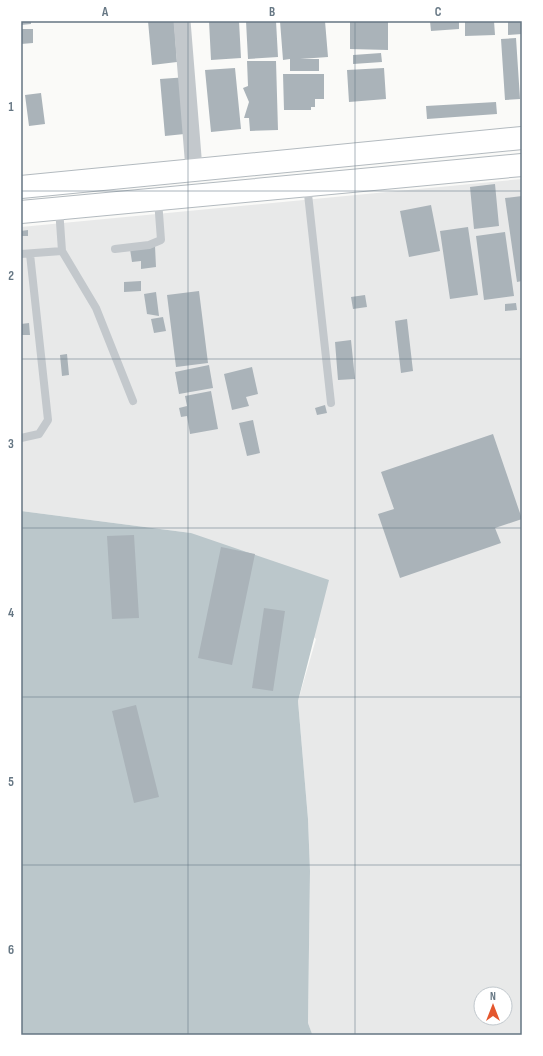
<svg xmlns="http://www.w3.org/2000/svg" width="543" height="1056" viewBox="0 0 543 1056" font-family="'Sofia Sans Condensed',sans-serif">
	<style>
		.built { fill: #e8e9e9; fill-rule: evenodd }
		.water { fill: #bbc7cb }
		.building { fill: #aab3b9 }
		.lines { fill: none; stroke-linecap: round; stroke-linejoin: round }
		.secondary-casing { stroke: #b3babf; stroke-width: 24 }
		.service { stroke: #c3c8cc; stroke-width: 8 }
		.minor { stroke: #c3c8cc; stroke-width: 17 }
		.secondary { stroke: #fff; stroke-width: 22 }
		.grid { fill: none; stroke: #657683; stroke-width: 1; stroke-opacity: 0.55 }
		.neatline { fill: none; stroke: #657683; stroke-width: 1.5 }
		.grid-label { font-size: 13px; text-anchor: middle; font-weight: bold; fill: #657683 }
	</style>
	<rect width="100%" height="100%" fill="#fafaf8"/>
	<path class="built" d="M522 179V1035H312L308 1023 310 871 308 819 298 701 316 639 191 533 21 511V227ZM481 994H505V1018H481Z"/>
	<path class="water" d="M21 511 191 533 329 580 298 701 308 819 310 871 308 1023 312 1034 314 1035H21Z"/>
	<path class="building" d="M21 21H31V24L21 25Z
		M148 21H174L177 62 152 65Z
		M209 21H239L241 58 211 60Z
		M246 21H276L278 57 248 59Z
		M280 21H325L328 57 300 59H319V71H290V59L283 60Z
		M350 21H388V50L350 49Z
		M430 21H459V29L431 31Z
		M465 21H494L495 35 465 36Z
		M508 21H522V34L508 35Z
		M21 29H33V43L21 44Z
		M516 38 520 99 505 100 501 39Z
		M381 53 382 62 353 64V55Z
		M247 61H276L278 130 250 131 249 118H244L249 102 243 88 248 86Z
		M235 68 241 129 211 132 205 70Z
		M384 68 386 99 349 102 347 70Z
		M283 74H324V99H315V107H311V110H284Z
		M188 77 194 133 165 136 160 79Z
		M41 93 45 124 29 126 25 95Z
		M496 102 497 114 427 119 426 106Z
		M495 184 499 226 474 229 470 187Z
		M522 196V281L517 282 505 198Z
		M431 205 440 251 409 257 400 211Z
		M468 227 478 295 450 299 440 231Z
		M28 230V236H21V231Z
		M505 232 514 296 484 300 476 236Z
		M155 246 156 267 141 269V261L132 262 130 249Z
		M141 281V291L124 292V282Z
		M199 291 208 363 176 367 167 295Z
		M156 292 159 316 147 314 144 294Z
		M365 295 367 307 353 309 351 297Z
		M516 303 517 310 505 311V304Z
		M163 317 166 331 154 333 151 319Z
		M407 319 413 371 401 373 395 321Z
		M29 323 30 335H21V324Z
		M351 340 355 379 338 380 335 342Z
		M67 354 69 375 62 376 60 355Z
		M209 365 213 388 179 394 175 372Z
		M252 367 258 394 246 397 249 406 232 410 224 374Z
		M211 391 218 429 190 434 187 416 181 417 179 408 187 406 185 396Z
		M325 405 327 413 317 415 315 408Z
		M253 420 260 453 247 456 239 423Z
		M493 434 522 519 495 528 501 543 400 578 378 514 394 509 381 472Z
		M134 535 139 618 112 619 107 536Z
		M221 547 255 554 232 665 198 658Z
		M264 608 285 611 273 691 252 688Z
		M136 705 159 797 134 803 112 711Z"/>
	<g class="lines">
		<defs>
			<path id="secondary" d="M21 187 522 138
				M21 212 522 165"/>
		</defs>
		<use href="#secondary" class="secondary-casing"/>
		<path class="service" d="M307 185 331 403
			M59 208 62 251 96 308 133 401
			M115 249 149 245 161 240 158 200
			M21 254 62 251
			M21 438 39 434 48 420 30 254"/>
		<path class="minor" d="M182 21 194 169"/>
		<use href="#secondary" class="secondary"/>
	</g>
	<path class="grid" d="M188 21V1035M355 21V1035M21 191H522M21 359H522M21 528H522M21 697H522M21 865H522"/>
	<rect width="543" height="1056" fill="none" stroke="#ffffff" stroke-width="44"/>
	<g transform="translate(493 1006)"><circle r="19" fill="#ffffff" stroke="#c1c8cd"/>
	<path d="M0-3L7 15L0 10L-7 15Z" fill="#e4572e"/>
	<text y="-6" font-size="11" font-weight="bold" text-anchor="middle" fill="#657683">N</text>
	</g>
	<rect x="22" y="22" width="499" height="1012" class="neatline"/>
	<g class="grid-label">
		<text x="105" y="16">A</text>
		<text x="272" y="16">B</text>
		<text x="438" y="16">C</text>
		<text x="11" y="111">1</text>
		<text x="11" y="280">2</text>
		<text x="11" y="448">3</text>
		<text x="11" y="617">4</text>
		<text x="11" y="786">5</text>
		<text x="11" y="954">6</text>
	</g>
</svg>
